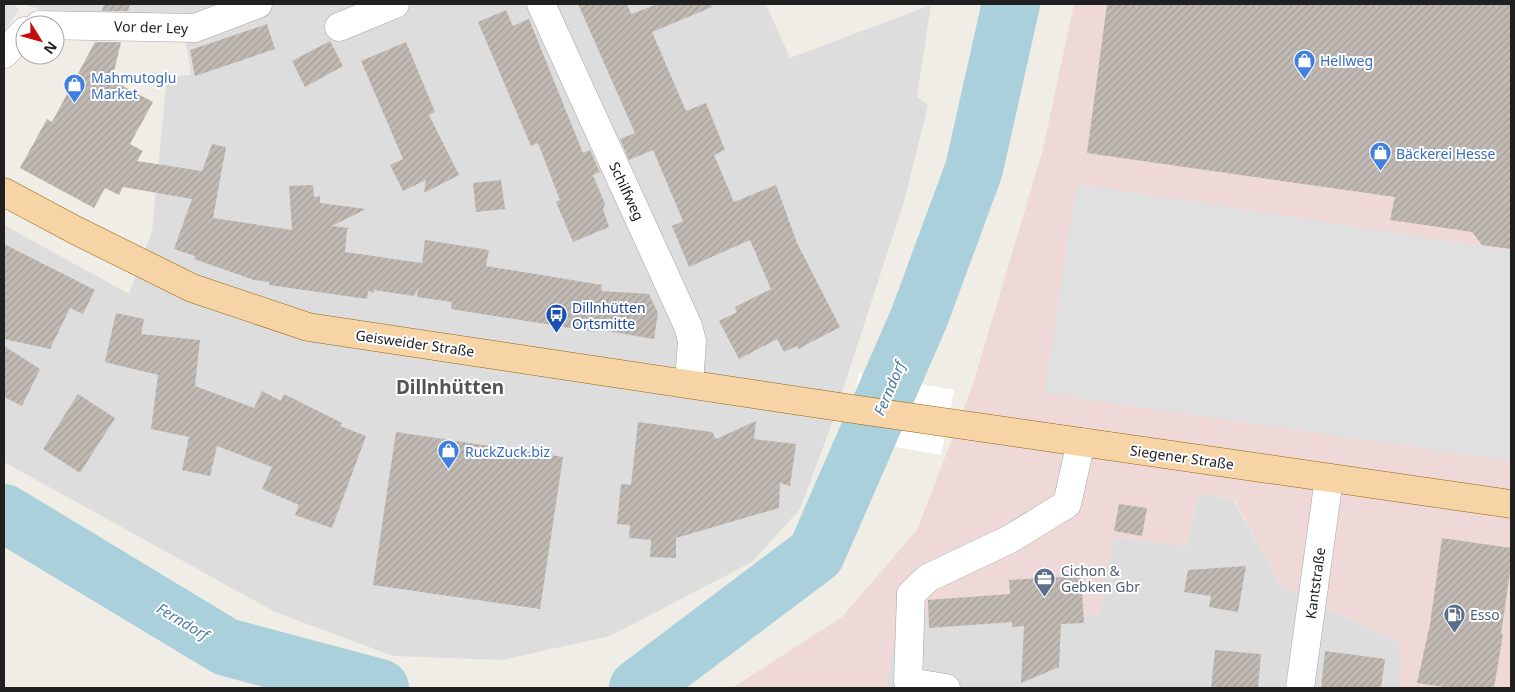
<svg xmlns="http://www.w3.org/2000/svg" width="1515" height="692" viewBox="0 0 1515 692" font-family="'Noto Sans',sans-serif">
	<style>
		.residential { fill: #dedddd }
		.commercial { fill: #efd9d8 }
		.parking { fill: #e0e0e0 }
		.pier { fill: #fff }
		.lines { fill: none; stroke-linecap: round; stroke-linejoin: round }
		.river { stroke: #aad0db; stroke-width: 58 }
		.building { fill: url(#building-hatch) }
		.minor-casing { stroke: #a4a4a4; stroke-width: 29 }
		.major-casing { stroke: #936609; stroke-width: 29 }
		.minor { stroke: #fff; stroke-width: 28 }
		.major { stroke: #f6d4a6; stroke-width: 28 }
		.labels { text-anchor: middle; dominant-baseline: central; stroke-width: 4; stroke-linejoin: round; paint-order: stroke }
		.street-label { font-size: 14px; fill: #202020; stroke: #fff }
		.shop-label { font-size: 14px; fill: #366cbe; stroke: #fff; text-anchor: start }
		.transit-label { font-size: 14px; fill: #164399; stroke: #fff; text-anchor: start }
		.service-label { font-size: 14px; fill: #4e5e75; stroke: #fff; text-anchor: start }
		.water-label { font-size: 15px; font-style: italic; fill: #4e79a3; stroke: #fff }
		.district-label { font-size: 19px; font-weight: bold; fill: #535353; stroke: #fff }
	</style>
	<defs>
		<pattern id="building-hatch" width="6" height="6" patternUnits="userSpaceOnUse" patternTransform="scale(1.25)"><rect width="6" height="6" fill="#c0b9b4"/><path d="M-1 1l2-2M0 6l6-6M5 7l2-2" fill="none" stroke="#a59f9a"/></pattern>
	</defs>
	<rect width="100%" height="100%" fill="#f0ede7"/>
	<path class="residential" d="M23 4H766L790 58 931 5 917 96 928 105 904 202 831 426 800 509 752 562 610 636 502 660 393 656 275 612 4 462V225L129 294 152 231 167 76 191 75 182 18 52 13Z
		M1198 494 1233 499 1282 587 1399 642V688H886L900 612 1114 537 1187 546Z"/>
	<path class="commercial" d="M1074 4H1511V688H1399V642L1282 587 1234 499 1198 494 1187 546 1114 537 1100 615 901 612 886 688H732L842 617 917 530 972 387 1042 153Z"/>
	<path class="parking" d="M4 4H14L19 9 4 32Z
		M1077 184 1511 251V461L1044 393Z"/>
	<path class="pier" d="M859 373 954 390 941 455 847 438Z"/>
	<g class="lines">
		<path class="river" d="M4 513 226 647 380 688
			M638 688 816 554 919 318 974 169 1011 4"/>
	</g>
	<path class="building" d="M104 4H130L128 11H102Z
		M578 4H627L631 14 658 4H710L712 7 652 32 686 111 706 103 725 150 714 155 734 202 776 185 797 243 840 327 798 349 797 346 784 352 777 339 739 359 719 321 737 312 735 307 771 289 750 240 689 267 672 226 683 221 653 150 629 160 620 139 635 133Z
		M1107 4H1511V249L1482 245 1472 232 1390 220 1395 197 1087 153Z
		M506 10 513 26 529 19 583 153 590 150 600 172 593 175 605 204 603 209 609 227 573 242 556 202 560 200 538 143 531 146 478 22Z
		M267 24 275 49 195 76 190 50Z
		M330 41 343 66 305 87 292 61Z
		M95 42H121L112 80 153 102 130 144 143 151 137 161 202 171 212 144 226 147 213 218 292 230 289 186 313 185 314 197 320 196V203L366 209 332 226 349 228 347 230 345 252 422 263 425 240 489 250 486 266 602 285 601 291 649 294 658 313 654 339 595 329V332L451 309 452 302 417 297 418 288 414 296 374 290V293L368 291 367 299 269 285V282L254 280 194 259 195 256 174 249 192 199 123 187 119 195 105 188 94 208 20 168 47 119 52 122Z
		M406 42 435 112 429 115 459 175 424 193 426 180 403 191 390 165 403 159 361 61Z
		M501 180 505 209 476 212 473 183Z
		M4 244 95 290 83 314 70 308 50 349 4 339Z
		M116 313 144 319 141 334 200 340 195 386 254 408 262 391 281 401 284 394 342 423 340 426 366 436 332 528 295 515 299 505 262 489 272 467 217 446 210 476 182 470 189 437 151 429 158 375 105 362Z
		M4 346 40 369 22 406 4 397Z
		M78 394 115 418 80 473 43 449Z
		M756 421 754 439 796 444 790 486 780 483 779 508 676 538V558L650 557 651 540 629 538 630 525 617 524 621 484 631 485 638 422 712 432 716 439Z
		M396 432 563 457 540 609 373 585Z
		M1119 504 1147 508 1142 536 1114 531Z
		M1442 538 1511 548V565L1501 634 1503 635 1494 688H1450L1417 683 1430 624Z
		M1246 566 1238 612 1209 607 1211 596 1184 592 1188 570Z
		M1081 576 1084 623 1061 624 1059 667 1021 683 1024 626 1012 627V622L929 628 928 600 1010 594 1009 580Z
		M1215 650 1261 654 1258 688H1211Z
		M1325 651 1385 659 1381 688H1321Z"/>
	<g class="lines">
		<defs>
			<path id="minor" d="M541 4 688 326 692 341 689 384
				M39 25 195 28 258 4
				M339 27 395 4
				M4 54 25 31
				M946 688 908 682 911 594 928 578 1010 539 1067 504 1081 442
				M1300 688 1329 478"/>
			<path id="major" d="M4 192 75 230 192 288 308 327 853 409 1511 504"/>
		</defs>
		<use href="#minor" class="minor-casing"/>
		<use href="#major" class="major-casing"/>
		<use href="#minor" class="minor"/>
		<use href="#major" class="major"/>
	</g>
	<defs>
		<symbol id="shop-pin" viewBox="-11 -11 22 30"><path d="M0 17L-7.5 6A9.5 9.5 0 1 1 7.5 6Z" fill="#3f7fe0" stroke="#fff"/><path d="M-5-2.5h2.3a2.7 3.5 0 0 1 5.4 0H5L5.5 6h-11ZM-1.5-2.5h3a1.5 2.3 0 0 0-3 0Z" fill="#fff"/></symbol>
		<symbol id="bus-pin" viewBox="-11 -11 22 30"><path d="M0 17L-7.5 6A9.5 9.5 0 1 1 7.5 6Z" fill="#1a4fb4" stroke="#fff"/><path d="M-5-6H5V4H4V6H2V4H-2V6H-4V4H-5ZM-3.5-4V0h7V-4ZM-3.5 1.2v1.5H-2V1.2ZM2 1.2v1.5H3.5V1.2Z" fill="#fff"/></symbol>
		<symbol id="office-pin" viewBox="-11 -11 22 30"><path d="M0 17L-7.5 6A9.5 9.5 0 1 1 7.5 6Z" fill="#5c6f8a" stroke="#fff"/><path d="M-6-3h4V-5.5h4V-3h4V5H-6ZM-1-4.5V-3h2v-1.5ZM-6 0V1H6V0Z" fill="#fff"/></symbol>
		<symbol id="fuel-pin" viewBox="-11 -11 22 30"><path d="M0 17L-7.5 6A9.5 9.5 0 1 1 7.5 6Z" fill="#5c6f8a" stroke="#fff"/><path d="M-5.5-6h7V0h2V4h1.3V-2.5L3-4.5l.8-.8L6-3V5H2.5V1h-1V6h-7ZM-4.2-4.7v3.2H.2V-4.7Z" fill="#fff"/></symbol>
	</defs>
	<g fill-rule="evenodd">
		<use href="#shop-pin" x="1292" y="48" width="25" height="34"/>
		<use href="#shop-pin" x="62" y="72" width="25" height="34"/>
		<use href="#shop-pin" x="1368" y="140" width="25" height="34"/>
		<use href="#bus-pin" x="544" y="302" width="25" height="34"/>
		<use href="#shop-pin" x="436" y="438" width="25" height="34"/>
		<use href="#office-pin" x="1032" y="566" width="25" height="34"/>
		<use href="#fuel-pin" x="1442" y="602" width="25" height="34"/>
	</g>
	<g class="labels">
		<g class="street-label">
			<text transform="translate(151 27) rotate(2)">Vor der Ley</text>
			<text transform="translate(627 191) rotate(65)">Schilfweg</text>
			<text transform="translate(415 343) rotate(8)">Geisweider Straße</text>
			<text transform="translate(1182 457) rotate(8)">Siegener Straße</text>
			<text transform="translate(1315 583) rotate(-82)">Kantstraße</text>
		</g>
		<g class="shop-label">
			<text x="1320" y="60">Hellweg</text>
			<text x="91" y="77">Mahmutoglu<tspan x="91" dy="16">Market</tspan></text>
			<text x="1396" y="153">Bäckerei Hesse</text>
			<text x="465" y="451">RuckZuck.biz</text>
		</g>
		<g class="transit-label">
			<text x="572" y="307">Dillnhütten<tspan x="572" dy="16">Ortsmitte</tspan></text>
		</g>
		<g class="service-label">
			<text x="1061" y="570">Cichon &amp;<tspan x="1061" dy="16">Gebken Gbr</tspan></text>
			<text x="1470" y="614">Esso</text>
		</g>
		<g class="water-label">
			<text transform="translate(889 388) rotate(-67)">Ferndorf</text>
			<text transform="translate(183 621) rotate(31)">Ferndorf</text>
		</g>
		<g class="district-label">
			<text x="450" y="387">Dillnhütten</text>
		</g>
	</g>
	<rect width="1515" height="692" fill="none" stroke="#202020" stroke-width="10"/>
	<g transform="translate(40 40) rotate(127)"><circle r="24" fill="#ffffff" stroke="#a6a6a6"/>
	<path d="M0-4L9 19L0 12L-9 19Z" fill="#c40d0c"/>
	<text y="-8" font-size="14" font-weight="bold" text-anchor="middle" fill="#202020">N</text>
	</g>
</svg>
